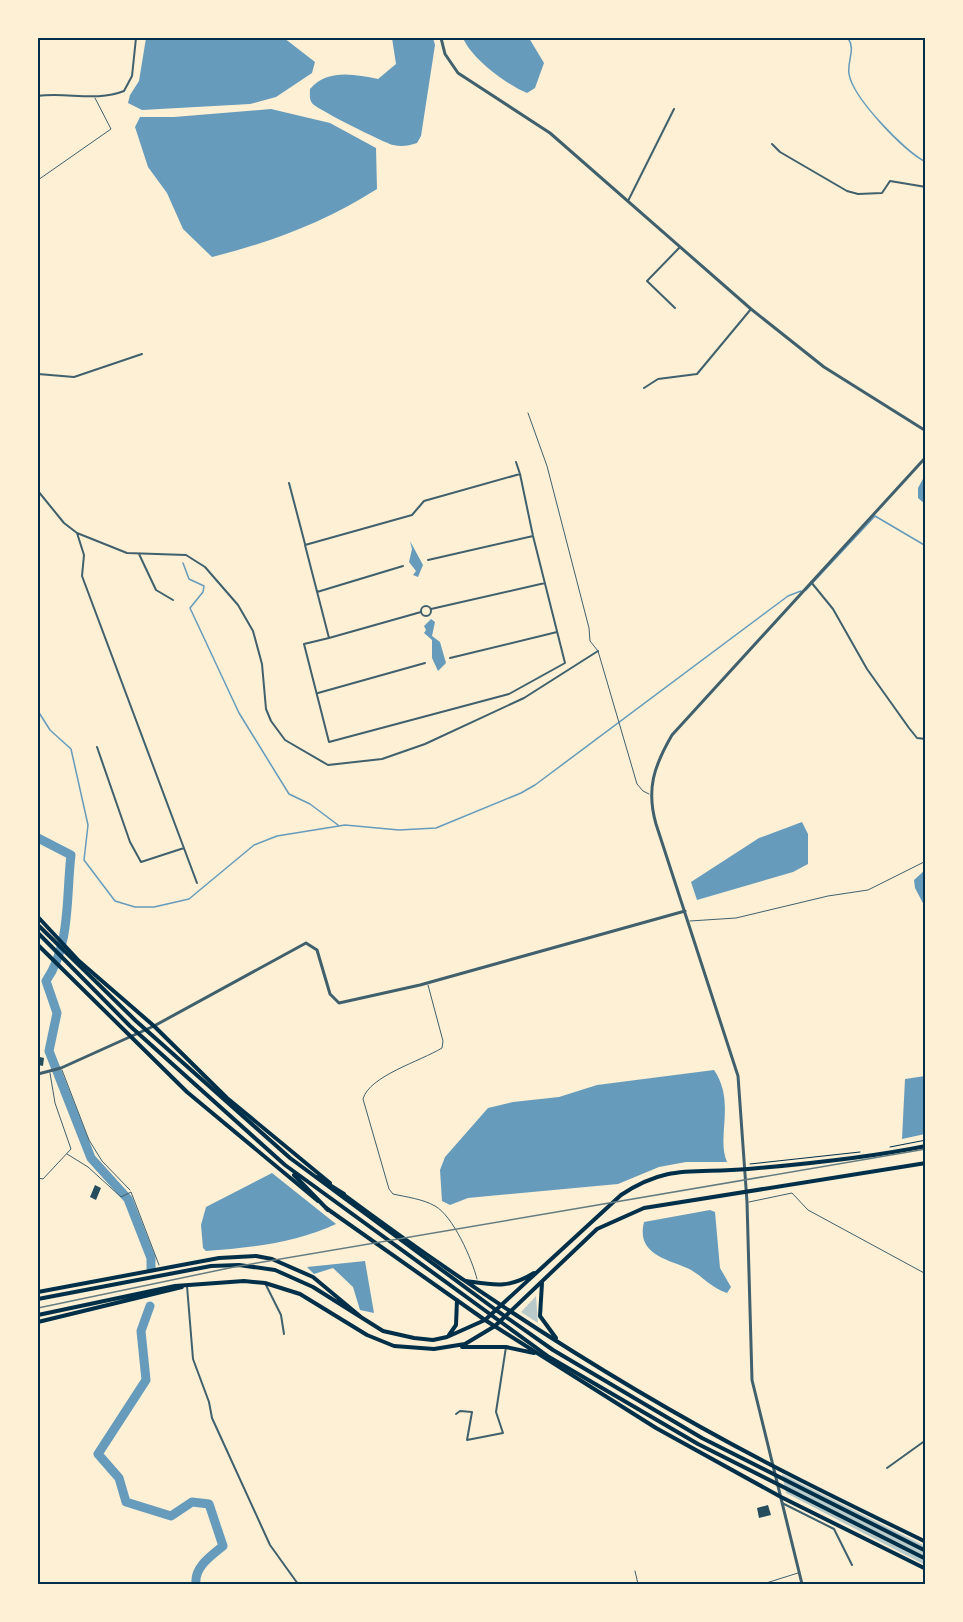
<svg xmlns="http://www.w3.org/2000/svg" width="963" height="1622" viewBox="0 0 963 1622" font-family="'PT Sans',sans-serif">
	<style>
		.green { fill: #b9caca }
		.water { fill: #669bbc }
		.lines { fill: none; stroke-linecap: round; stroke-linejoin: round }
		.stream { stroke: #669bbc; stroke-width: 1.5 }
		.river { stroke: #669bbc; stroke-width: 9 }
		.building { fill: #264d5e }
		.path { stroke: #003049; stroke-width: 1 }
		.service { stroke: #3f606c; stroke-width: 1 }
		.minor { stroke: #3f606c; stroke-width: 2 }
		.tertiary { stroke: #3f606c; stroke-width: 3 }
		.primary { stroke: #003049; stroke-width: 4 }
		.trunk { stroke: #003049; stroke-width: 4 }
		.rail { stroke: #657d81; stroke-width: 1.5 }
		.neatline { fill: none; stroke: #003049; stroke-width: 2 }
	</style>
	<rect width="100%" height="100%" fill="#fdf0d5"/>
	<path class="green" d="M536 1296 538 1323 521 1312Z
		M782 1474 925 1546V1565L786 1493Z"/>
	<path class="water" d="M146 38H284L315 62 312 73 276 97 250 104 142 110 128 103 130 95 139 81Z
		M392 38H433L435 45 421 136 417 143C408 146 402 147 393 145 385 143 316 109 312 103 309 99 310 94 310 89 327 69 354 74 378 79L396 64Z
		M463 38H529L544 63 535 88 527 93C506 84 472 59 463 38Z
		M271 109 330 123 376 148 377 189C325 222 272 242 212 257L183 229 167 193 148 167 135 127 140 117H174Z
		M925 475V504L918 498V488Z
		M410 541 423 565 418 577 413 575 416 571 409 562 412 549Z
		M431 619 435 622 432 636 440 642 446 663 438 671 432 658V640L424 633 426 630 424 626Z
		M802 822 808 834V864L793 872 697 900 691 882 759 838Z
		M925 870V907L915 888 914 880Z
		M714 1070C736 1102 716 1137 727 1162H686L659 1167 618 1184 468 1198 450 1205 442 1201 440 1170 445 1157 488 1108 513 1102 559 1097 597 1085Z
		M925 1076V1134L902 1139 905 1079Z
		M272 1173 336 1224C296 1243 249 1248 206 1251L203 1248 201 1225 206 1207Z
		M710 1210 715 1212 720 1268 731 1287 727 1293C709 1287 701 1274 687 1268 666 1259 636 1254 644 1222Z
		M365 1261 374 1313 360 1310 353 1287 333 1268 314 1274 307 1267Z"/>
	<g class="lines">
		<path class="stream" d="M848 38C856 50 847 60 849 74 853 98 904 151 926 162
			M183 563 189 579 204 586 203 592 190 608 239 713 289 794 310 804 338 825
			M806 590 875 516 926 546
			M38 711 50 730 71 749 88 825 84 860 115 901 135 907H154L189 899 254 845 277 836 345 825 399 830 436 828 521 793 535 785 788 596 801 591"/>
		<path class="river" d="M38 838 71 855C66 896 71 945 46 981L57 1013 49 1051 91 1158 128 1199 151 1258V1268
			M150 1306 141 1331 146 1380 98 1454 119 1478 126 1502 171 1516 192 1502 209 1504 223 1546C211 1556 194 1567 196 1584"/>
	</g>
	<path class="building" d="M40 1057 44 1058 43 1066 38 1065Z
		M95 1185 101 1188 96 1200 90 1197Z
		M768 1505 771 1515 759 1518 757 1508Z"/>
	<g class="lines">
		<path class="path" d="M890 1147 926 1140
			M750 1164 860 1152"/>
		<path class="service" d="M38 180 111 129 95 98
			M528 413 547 466 589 628 590 641 598 651 637 784 643 791 649 794
			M690 921 736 918 828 896 868 890 926 861
			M428 985 443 1041 442 1048C421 1061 369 1076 363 1099L389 1189 393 1194C406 1197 423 1199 435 1206 453 1216 472 1259 477 1279
			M62 1070 89 1140 102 1161 130 1190
			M67 1154 88 1167 121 1197 131 1192 159 1265
			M38 1178 43 1179 71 1149 55 1103 50 1073
			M749 1202 792 1193 808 1210 926 1274
			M38 1242V1247
			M635 1571 638 1584
			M763 1584 798 1573"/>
		<path class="minor" d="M38 96C67 92 96 102 124 91L132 76 136 38
			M772 144 780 152 847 191 858 194 882 193 890 181 926 187
			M628 201 674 109
			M675 308 647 281 680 247
			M38 374 74 377 142 354
			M644 388 658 379 697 374 751 309
			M516 462 520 474
			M520 474 533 536 565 663 509 694 329 742 304 644 329 638 305 545 412 515 424 501Z
			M289 483 305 544
			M38 491 64 523 77 533 127 553 186 555 205 567 238 605 253 631 262 664 266 709 271 721 285 740 328 765 382 759 425 744 524 698 598 651
			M77 533 84 555 82 576 197 883
			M139 554 156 590 173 600
			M428 560 533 536
			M811 582 833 609 867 669 909 728 917 738 926 739
			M317 592 403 566
			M421 611a5 5 0 1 1 10 0a5 5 0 1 1-10 0Z
			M431 609 545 583
			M329 638 421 612
			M450 658 557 632
			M318 693 425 663
			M97 747 130 842 141 862 184 848
			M265 1283 281 1315 284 1334
			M187 1286 193 1359 209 1402 212 1418 270 1545 298 1584
			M456 1414 460 1411 472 1412 467 1440 503 1433 496 1412 506 1347
			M887 1468 926 1440
			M782 1503 834 1529 852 1565"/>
		<path class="tertiary" d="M441 38 445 54 458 73 550 133 751 309 824 367 926 431
			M38 1074 61 1068 154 1026 306 943 317 950 330 994 339 1003 420 985 685 911
			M802 1584 752 1380 747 1202 738 1076 656 824C646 789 654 766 672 735L926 457"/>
		<path class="primary" d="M38 917 79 961 154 1026 227 1098 330 1183
			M38 945 187 1092 318 1201
			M343 1194C479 1295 624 1389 775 1467 825 1493 875 1517 926 1542
			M326 1208 485 1320 656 1428 781 1497 926 1569
			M466 1281C494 1285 508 1289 534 1273
			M542 1283 540 1316 556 1338
			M38 1292 219 1258 256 1256 272 1259 313 1277 361 1317
			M38 1299 211 1266 239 1265 275 1270 313 1287 383 1331 414 1338 433 1340 447 1337 485 1320 621 1195C669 1163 695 1174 748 1169 807 1164 867 1158 926 1146
			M38 1315 175 1286 244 1281 265 1283 300 1294 367 1335 394 1346 434 1349 465 1344 495 1326 597 1229 644 1208 926 1163
			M38 1322 182 1287
			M449 1335 456 1325 457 1300
			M462 1347H506L534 1353"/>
		<path class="trunk" d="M38 925 136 1021 290 1158 496 1310 553 1350 702 1438 926 1551
			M38 933 130 1026 285 1165 549 1357 698 1444 926 1559
			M294 1175 328 1210
			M317 1177 344 1194"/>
		<path class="rail" d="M38 1308 234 1267 926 1149"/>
	</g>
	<rect width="963" height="1622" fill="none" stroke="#fdf0d5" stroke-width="78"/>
	<rect x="39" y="39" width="885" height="1544" class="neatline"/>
</svg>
